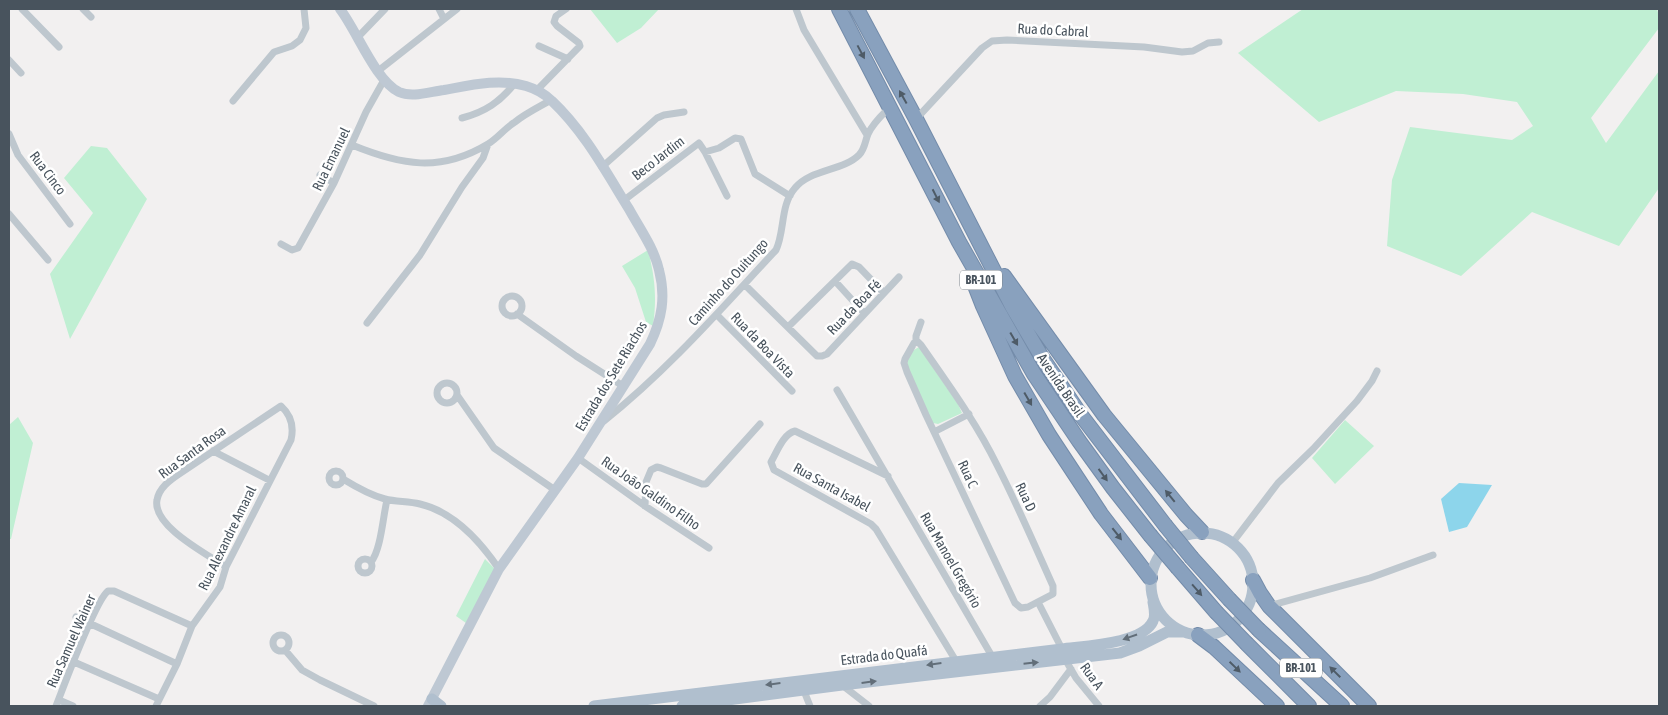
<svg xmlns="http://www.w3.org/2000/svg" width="1668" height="715" viewBox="0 0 1668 715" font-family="'Asap Condensed',sans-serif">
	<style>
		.green { fill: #c0efd3 }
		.water { fill: #8dd5eb }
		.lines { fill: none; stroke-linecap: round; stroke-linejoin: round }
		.highway-casing { stroke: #748caa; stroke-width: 16 }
		.street { stroke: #bec7ce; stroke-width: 7 }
		.secondary { stroke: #bec8d3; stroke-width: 10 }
		.primary { stroke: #b0bfce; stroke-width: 11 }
		.highway { stroke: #89a1be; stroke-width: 14 }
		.highway-bridge-casing { stroke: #748caa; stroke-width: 16; stroke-linecap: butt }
		.highway-bridge { stroke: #89a1be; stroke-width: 14 }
		.oneway { fill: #4e5b67 }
		.oneway2 { fill: #626e79 }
		.labels { text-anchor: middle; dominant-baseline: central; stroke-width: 5; stroke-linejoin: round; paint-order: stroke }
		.shield { fill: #fff; stroke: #7f878e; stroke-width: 1 }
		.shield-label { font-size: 12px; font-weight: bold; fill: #48535d }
		.street-label { font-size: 14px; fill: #48535d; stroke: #fff }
	</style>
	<rect width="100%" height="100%" fill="#f2f0f0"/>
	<path class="green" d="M590 9H659L641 28 617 43Z
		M1303 9H1657L1659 16V28L1591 118 1606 143 1659 71V188L1619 246 1532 212 1461 276 1387 246 1392 180 1410 127 1512 140 1533 126 1517 102 1463 94 1396 91 1319 122 1238 53Z
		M91 146 107 148 147 199 70 339 50 274 93 213 64 178Z
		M648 250C655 278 657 297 653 326L646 322 635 288 622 266Z
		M919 347 958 404 962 413 938 424 933 423C927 412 907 372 907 361 908 354 913 350 919 347Z
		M18 417 33 443 11 539H9V425Z
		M1345 420 1374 446 1335 484 1312 458Z
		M485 559 496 570 466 623 456 616Z"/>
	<path class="water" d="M1459 483 1492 485 1467 527 1449 532 1441 499Z"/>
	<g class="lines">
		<defs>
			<path id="highway" d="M839 9 959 242 1034 374 1079 441 1113 488 1150 535
				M857 9 916 119 1013 308 1043 359 1080 414 1165 525
				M1004 276 1104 415 1186 515 1202 532
				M974 283 983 306 1015 376 1049 435 1101 514 1150 578
				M1192 558 1229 599
				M1178 568 1216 612
				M1253 580 1260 593 1269 606 1369 706
				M1259 630 1342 706
				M1198 635 1214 647 1277 706
				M1247 644 1309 706"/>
		</defs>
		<use href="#highway" class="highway-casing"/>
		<path class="street" d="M22 9 59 47
			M83 9 91 17
			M439 9 444 19
			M796 9 804 30 867 135
			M358 37 385 9
			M539 46 568 59
			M9 60 21 73
			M378 71 457 9
			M537 90 580 46 579 43 557 26 554 22 556 16 566 9
			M233 101 274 52 292 46 300 40 306 28 304 9
			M462 118C485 112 500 102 515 83
			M916 119 982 48 992 41 1007 40 1144 47 1182 52 1193 51 1208 43 1219 42
			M9 134 18 155 70 224
			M352 145C401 165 440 173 488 144 498 138 505 128 515 122 526 113 539 107 551 100
			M705 152 719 148 735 138 741 139 755 174 790 196
			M602 167 657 118 664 115 684 112
			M320 175 334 183
			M623 201 699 143 705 152 727 196
			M9 214 48 260
			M281 244 292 250 298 248 334 183 366 112 384 80
			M835 281 864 313
			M745 285 817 356H822L827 354 899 277
			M502 306a10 10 0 1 1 20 0a10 10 0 1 1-20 0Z
			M517 314 576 356 623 386
			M717 315 792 391
			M367 323 420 255 462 187 483 158 488 144
			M788 327 852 264 859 267 884 293
			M916 342V336L921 322
			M918 342 921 345C948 384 976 422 997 465 1017 504 1035 546 1053 586V594L1028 607 1021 608 1015 603 926 415 907 372 904 363 905 359 914 343Z
			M437 393a10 10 0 1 1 20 0a10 10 0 1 1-20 0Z
			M837 390 993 658
			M457 395 494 448 555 490
			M604 421C668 370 721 309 776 250 785 231 780 205 795 188 810 169 843 171 859 155 865 149 865 141 868 134 873 123 882 115 890 107
			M934 432 969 414
			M213 451 269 480
			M578 458 645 506 709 548
			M329 478a7 7 0 1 1 14 0a7 7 0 1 1-14 0Z
			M888 476 795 431C783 434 777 452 771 462L774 470 871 524 876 529 956 661
			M343 479C356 487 370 495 385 499 396 502 408 501 420 504 454 512 480 541 499 569
			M645 506 646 482 651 470 657 467 661 468 702 484H706L760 424
			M1233 542 1278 483 1313 449 1357 401 1372 381 1377 371
			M358 566a7 7 0 1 1 14 0a7 7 0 1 1-14 0Z
			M371 562C381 550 383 516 387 500
			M1038 602 1062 649
			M1269 606 1370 578 1433 555
			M76 617 177 664
			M273 643a8 8 0 1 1 16 0a8 8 0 1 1-16 0Z
			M285 650 302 670 320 680 374 706
			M1065 659 1076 678 1099 706
			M74 662 159 699
			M842 685 869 706
			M804 691 810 706
			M59 700 73 706
			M56 706C64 686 95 601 108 591H114L192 626
			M156 706 177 664 192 626 220 587 226 567 291 440C294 427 291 415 281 406L179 474C170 480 159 488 157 500 152 526 207 554 226 567
			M1040 706 1050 697 1071 669"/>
		<path class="secondary" d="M340 9C357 31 375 80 399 92 412 98 429 92 444 90 471 85 499 78 526 86 536 89 545 94 552 101 584 131 606 172 629 209 640 229 654 248 659 270 666 297 662 319 650 344L578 458 499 569 428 706"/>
		<path class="primary" d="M1151 584a51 51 0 1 1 102 0a51 51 0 1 1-102 0Z
			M432 699 441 706
			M594 706 1062 649C1083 646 1143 644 1153 621 1156 616 1154 608 1153 602
			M682 706 842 685 1120 653 1139 646 1167 632H1182"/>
		<use href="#highway" class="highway"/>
		<defs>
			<path id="highway-bridge" d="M1165 525 1192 558
				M1150 535 1178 568
				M1229 599 1259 630
				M1216 612 1247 644"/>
		</defs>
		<use href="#highway-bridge" class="highway-bridge-casing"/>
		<use href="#highway-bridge" class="highway-bridge"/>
	</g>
	<defs><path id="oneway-solid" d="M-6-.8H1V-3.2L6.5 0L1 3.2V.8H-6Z" transform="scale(1.25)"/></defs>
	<g class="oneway">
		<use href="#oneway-solid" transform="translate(861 52) rotate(62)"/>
		<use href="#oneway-solid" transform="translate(903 97) rotate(-119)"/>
		<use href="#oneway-solid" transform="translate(936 196) rotate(63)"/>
		<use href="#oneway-solid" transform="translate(1014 339) rotate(60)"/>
		<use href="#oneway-solid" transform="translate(1028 399) rotate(60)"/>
		<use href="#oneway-solid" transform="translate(1103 475) rotate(54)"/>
		<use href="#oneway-solid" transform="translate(1170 496) rotate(-129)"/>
		<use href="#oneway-solid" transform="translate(1117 534) rotate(52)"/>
		<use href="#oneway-solid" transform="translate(1197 590) rotate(49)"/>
		<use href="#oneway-solid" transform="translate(1235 667) rotate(44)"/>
		<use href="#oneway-solid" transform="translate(1335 672) rotate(-135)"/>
	</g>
	<g class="oneway2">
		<use href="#oneway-solid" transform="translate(1130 637) rotate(161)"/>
		<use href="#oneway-solid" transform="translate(1031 663) rotate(-6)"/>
		<use href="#oneway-solid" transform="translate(934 664) rotate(172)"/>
		<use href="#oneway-solid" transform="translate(869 682) rotate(-7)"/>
		<use href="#oneway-solid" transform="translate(773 684) rotate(173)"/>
	</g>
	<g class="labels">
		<g class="shield">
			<rect x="960" y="270.5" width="42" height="19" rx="4"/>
			<rect x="1280" y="658.5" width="42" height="19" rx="4"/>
		</g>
		<g class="shield-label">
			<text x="981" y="280">BR-101</text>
			<text x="1301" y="668">BR-101</text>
		</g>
		<g class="street-label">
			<text transform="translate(1053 30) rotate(3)">Rua do Cabral</text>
			<text transform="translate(658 158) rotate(-38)">Beco Jardim</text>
			<text transform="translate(331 159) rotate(-64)">Rua Emanuel</text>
			<text transform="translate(48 173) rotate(53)">Rua Cinco</text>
			<text transform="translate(728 282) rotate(-48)">Caminho do Ouitungo</text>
			<text transform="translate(854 307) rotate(-46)">Rua da Boa Fé</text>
			<text transform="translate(763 345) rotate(46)">Rua da Boa Vista</text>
			<text transform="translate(611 376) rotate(-59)">Estrada dos Sete Riachos</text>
			<text transform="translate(1061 385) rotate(56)">Avenida Brasil</text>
			<text transform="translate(192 452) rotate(-36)">Rua Santa Rosa</text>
			<text transform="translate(968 474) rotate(65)">Rua C</text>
			<text transform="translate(832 487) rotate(29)">Rua Santa Isabel</text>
			<text transform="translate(651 493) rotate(35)">Rua João Galdino Filho</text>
			<text transform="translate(1026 497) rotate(65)">Rua D</text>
			<text transform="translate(227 538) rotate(-64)">Rua Alexandre Amaral</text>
			<text transform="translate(951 560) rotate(60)">Rua Manoel Gregório</text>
			<text transform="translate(71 641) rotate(-66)">Rua Samuel Wainer</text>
			<text transform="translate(884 655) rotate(-7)">Estrada do Quafá</text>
			<text transform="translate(1092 676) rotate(54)">Rua A</text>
		</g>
	</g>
	<rect width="1668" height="715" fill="none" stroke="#48535d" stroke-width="20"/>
</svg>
